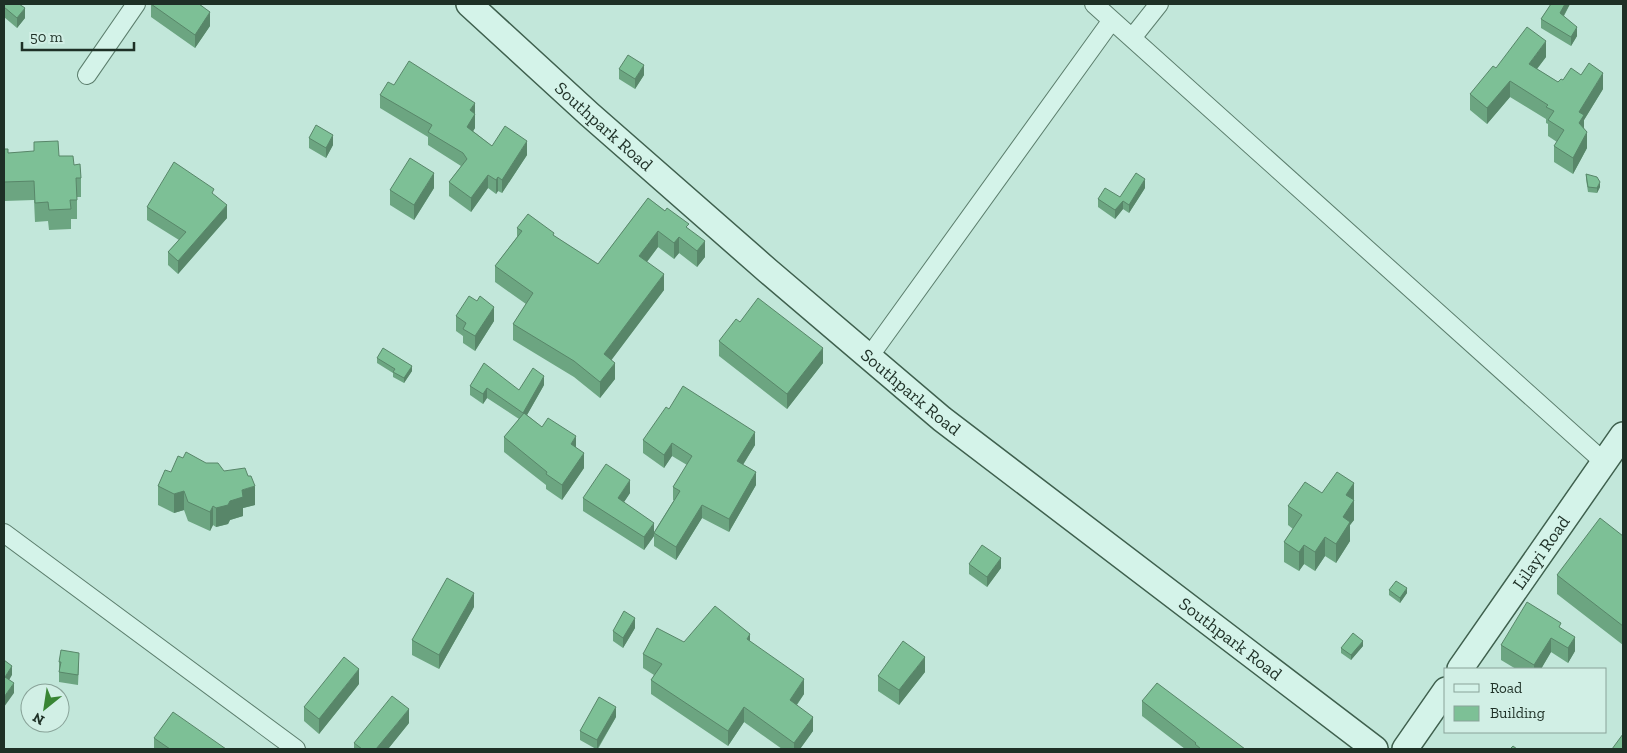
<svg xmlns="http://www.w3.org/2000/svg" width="1627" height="753" viewBox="0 0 1627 753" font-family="'Zilla Slab',serif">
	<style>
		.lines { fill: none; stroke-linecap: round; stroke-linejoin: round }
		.street-casing { stroke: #5c7e6d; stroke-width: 20 }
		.secondary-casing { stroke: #3f604e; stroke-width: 28 }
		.street { stroke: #d4f3e9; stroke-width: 18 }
		.secondary { stroke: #d4f3e9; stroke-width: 25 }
		.wall { fill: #6ca581 }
		.shaded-wall { fill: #588669 }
		.building { fill: #7dc096; stroke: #588669 }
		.labels { text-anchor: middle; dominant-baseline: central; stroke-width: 4; stroke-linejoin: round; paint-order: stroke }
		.street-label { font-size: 18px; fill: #1e3026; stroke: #d1efe5 }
	</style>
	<rect width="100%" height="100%" fill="#c2e7da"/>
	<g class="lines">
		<defs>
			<path id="street" d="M1094 4 1604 462
				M1132 38 1159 4
				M87 75 136 4
				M869 357 1112 20
				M4 533 296 749"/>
			<g id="secondary">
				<path id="s1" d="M469 4 589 114 768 271 942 419 1375 749"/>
				<path id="s2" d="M1460 669 1623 435"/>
				<path d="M1405 749 1446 690"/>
			</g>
		</defs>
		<use href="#street" class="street-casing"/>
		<use href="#secondary" class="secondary-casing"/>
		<use href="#street" class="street"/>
		<use href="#secondary" class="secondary"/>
	</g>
	<path class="wall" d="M4 4 25 18 17 28 4 17Z
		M151 4 201 5 210 26 195 48 151 17Z
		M1551 4H1570L1564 16 1577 36 1571 46 1541 28V19Z
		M1546 57 1537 69 1558 82 1563 80 1603 89 1584 120V128L1587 148 1573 174 1554 162V146L1557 142 1548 136V124L1546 123V119L1510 97 1487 124 1470 110V94L1496 68Z
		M619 69 644 75 635 89 619 79Z
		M394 85 475 114V128L473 131 492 146 527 155 502 193 498 191 496 194 488 188 471 212 449 196V182L461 166 428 145V137L380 108V95Z
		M309 138 333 145 326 158 309 148Z
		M34 142 74 165 81 178V197H77V219H71V229L49 230 48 221 35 222 34 200 4 201V149L8 153 34 152Z
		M1586 174 1600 187 1597 193 1588 192 1586 179Z
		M434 188 414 220 390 205V190Z
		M1145 188 1129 213 1123 209 1115 219 1098 207V199L1120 197Z
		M214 195 227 218 178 274 168 265V252L179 240 147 220V207Z
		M648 198 689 229 705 257 697 267 679 253 674 259 658 247 647 262 664 290 611 360 615 379 600 398 574 377 513 340V324L526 304 495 282V266L517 237V228L554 236 598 264Z
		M477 301 494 321 475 351 463 343V336L456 331V316Z
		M740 322 823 363 787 409 719 356V341Z
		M377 358 412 371 404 383 393 377V373L377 363Z
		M544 385 527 415 542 427 576 447 584 468 562 500 546 489V485L504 452V437L519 419 487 398 483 404 470 395V386L519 390Z
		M669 409 755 445 743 465 756 485 729 532 702 518 676 560 654 546V536L644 550 583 511V498L630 493 624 502 654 532 674 500H673V487L687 465 672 456 664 468 643 453V440Z
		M224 471 255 505 243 508V516L230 520 228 524 216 527 213 525 210 531 188 521 184 510 174 513 158 505V486L171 472Z
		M1354 483V520L1350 525V541L1336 563 1325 556 1315 571 1304 564 1299 571 1284 562V542L1293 529 1288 525V506L1322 493Z
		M1623 536V645L1557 594V575Z
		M969 564 1001 568 987 587 969 574Z
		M1389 590 1407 593 1400 603 1389 595Z
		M474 607 439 669 412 655V640Z
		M635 628 623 648 613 641V631Z
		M1561 628 1575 651 1568 663 1551 652 1541 669H1516L1501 660V645Z
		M750 641 804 694 797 705 813 731 800 749H782L744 722 728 746 651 694V680L654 675 643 668V654L684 642Z
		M1363 646 1351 660 1341 653V648Z
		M59 662 79 663 78 685 59 682Z
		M925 672 899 705 878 691V676Z
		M359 684 319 734 304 721V707Z
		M1142 701 1245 749H1185L1142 716Z
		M616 717 598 749H596L580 740V731Z
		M409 723 388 749H354V743Z
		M154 738 226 749H156L154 748Z"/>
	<path class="shaded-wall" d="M1565 4H1570L1560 22V13Z
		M25 8V18L17 28V18Z
		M210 12V26L195 48V35Z
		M1577 27V36L1571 46V37Z
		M1546 41V57L1529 79V64Z
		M644 65V75L635 89V79Z
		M1603 73V89L1584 120V131L1579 139V112Z
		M1510 81V97L1487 124V108Z
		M475 103V128L467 141V127L470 110Z
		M1587 132V148L1573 174V158Z
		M333 135V145L326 158V148Z
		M527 141V155L502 193V180Z
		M434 173V188L414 220V205Z
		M488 175V188L471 212V198Z
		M498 177V191L496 194V180Z
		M1145 179V188L1129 213V205Z
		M1600 182V187L1597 193V188Z
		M1123 201V209L1115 219V210Z
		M227 205V218L178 274V261Z
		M658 231V247L639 272V256Z
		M679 237V253L674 259V243Z
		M705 241V257L697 267V251Z
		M664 274V290L604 370V354Z
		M494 307V321L475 351V336Z
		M823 348V363L787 409V394Z
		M615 363V379L600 398V382Z
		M412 366V371L404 383V378Z
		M544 376V385L523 422V413Z
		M487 388V398L483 404V394Z
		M755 432V445L737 474V461Z
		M576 436V451L571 444Z
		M672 443V456L664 468V455Z
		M584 453V468L562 500V485Z
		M756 472V485L729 532V519Z
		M630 480V493L618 511V498Z
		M1354 483V520L1350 525V541L1336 563V544L1343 517 1346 495Z
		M255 486V505L243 508V516L230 520 228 524 216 527V508L242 490Z
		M184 491V510L174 513V494Z
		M702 505V518L676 560V547Z
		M213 506V525L210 531V512Z
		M654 523V536L644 550V537Z
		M1325 537V556L1315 571V552Z
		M1304 545V564L1299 571V552Z
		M1001 558V568L987 587V577Z
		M1407 588V593L1400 603V598Z
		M474 593V607L439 669V655Z
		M635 618V628L623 648V638Z
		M750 634V649L747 639Z
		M1575 637V651L1568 663V648Z
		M1551 638V652L1541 669H1534V665Z
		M1363 641V646L1351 660V655Z
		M925 657V672L899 705V690Z
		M12 666V675L5 687V677Z
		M359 669V684L319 734V719Z
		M804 679V694L790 714V700Z
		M14 683V693L4 707V697Z
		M616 707V717L597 749V740Z
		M744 707V722L728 746V731Z
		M409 709V723L388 749H376Z
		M813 717V731L800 749H794V743Z"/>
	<path class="building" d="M4 4H19L25 8 17 18 4 7Z
		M151 4H199L210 12 195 35Z
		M1551 4H1565L1560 13 1577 27 1571 37 1541 19Z
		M1527 27 1546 41 1529 64 1558 82 1561 79 1563 80 1571 68 1581 75 1589 63 1603 73 1579 112 1584 115 1579 123 1587 132 1573 158 1554 146 1564 130 1548 120 1554 111 1546 107 1548 105 1510 81 1487 108 1470 94 1493 66 1496 68Z
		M628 55 644 65 635 79 619 69Z
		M409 61 475 103 470 110 475 114 467 127 492 146 505 126 527 141 502 180 498 177 496 180 488 175 471 198 449 182 467 159 463 153 428 132 432 125 380 95 388 82 394 85Z
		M316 125 333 135 326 148 309 138Z
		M58 141 59 156H73L74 165 80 164 81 178H76L77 200H70L71 209 49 210 48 202 35 203 34 181 4 182V149H8V153L34 151V142Z
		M410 158 434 173 414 205 390 190Z
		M174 162 214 189 212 193 227 205 178 261 168 252 186 232 147 207Z
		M1136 173 1145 179 1129 205 1123 201 1115 210 1098 199 1105 188 1120 197Z
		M1586 174 1597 177 1600 182 1597 188 1588 187Z
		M648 198 665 211 667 208 689 224 686 227 705 241 697 251 679 237 674 243 658 231 639 256 664 274 604 354 615 363 600 382 574 361 513 324 533 293 495 266 522 231 517 228 528 214 554 233 553 235 598 264Z
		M469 296 477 301 480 296 494 307 475 336 463 329 466 323 456 316Z
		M758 298 823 348 787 394 719 341 736 319 740 322Z
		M383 348 412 366 404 378 393 372 395 369 377 358Z
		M484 363 519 390 533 368 544 376 523 413 487 388 483 394 470 386Z
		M683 386 755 432 737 461 756 472 729 519 702 505 676 547 654 533 680 491 673 487 692 456 672 443 664 455 643 440 666 407 669 409Z
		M524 413 542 427 548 418 576 436 571 444 584 453 562 485 546 474 547 472 504 437Z
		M186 452 206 463H218L224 471 245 468 248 476H251L255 486 242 490 243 497 230 501 228 505 216 508 213 506 210 512 188 502 184 491 174 494 158 486 165 470 171 472 178 456 183 458Z
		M606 464 630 480 618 498 654 523 644 537 583 498Z
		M1337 472 1354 483 1346 495 1354 500 1343 517 1350 522 1336 544 1325 537 1315 552 1304 545 1299 552 1284 542 1302 515 1288 506 1305 482 1322 493Z
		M1600 518 1623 536V626L1557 575Z
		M982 545 1001 558 987 577 969 564Z
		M447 578 474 593 439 655 412 640Z
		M1396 581 1407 588 1400 598 1389 590Z
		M1527 602 1561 623 1559 627 1575 637 1568 648 1551 638 1534 665 1501 645Z
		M715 606 750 634 747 639 804 679 790 700 813 717 794 743 744 707 728 731 651 680 662 664 643 654 657 628 684 642Z
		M624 611 635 618 623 638 613 631Z
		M1353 633 1363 641 1351 655 1341 648Z
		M903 641 925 657 899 690 878 676Z
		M61 650 79 653 78 675 59 672 61 662H59Z
		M344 657 359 669 319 719 304 707Z
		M4 660 12 666 5 677 14 683 4 697Z
		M1157 683 1245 749H1201L1195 744 1196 743 1142 701Z
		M392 696 409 709 376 749H362L354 743Z
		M599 697 616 707 597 740 580 731Z
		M173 712 226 749H170L154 738Z
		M1623 734V749H1612Z
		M1513 746 1517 749H1510Z"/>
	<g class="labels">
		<g class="street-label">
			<text stroke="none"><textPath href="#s1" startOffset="182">Southpark Road</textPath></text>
			<text stroke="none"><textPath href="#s1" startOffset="588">Southpark Road</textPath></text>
			<text stroke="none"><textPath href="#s2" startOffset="142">Lilayi Road</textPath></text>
			<text stroke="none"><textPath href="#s1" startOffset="992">Southpark Road</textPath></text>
		</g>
	</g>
	<rect width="1627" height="753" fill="none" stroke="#1e3026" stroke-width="10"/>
	<rect x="1444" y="668" width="162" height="65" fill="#d1efe5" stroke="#89a399"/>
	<rect x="1454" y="684" width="25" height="8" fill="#d4f3e9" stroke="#89a399"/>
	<text x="1490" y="693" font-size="15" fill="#1e3026">Road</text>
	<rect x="1454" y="706" width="25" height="15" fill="#7dc096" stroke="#89a399"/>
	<text x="1490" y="718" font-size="15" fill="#1e3026">Building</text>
	<g transform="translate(45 708) rotate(210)"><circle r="24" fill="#d1efe5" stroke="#89a399"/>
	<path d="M0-4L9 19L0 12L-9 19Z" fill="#388534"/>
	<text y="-8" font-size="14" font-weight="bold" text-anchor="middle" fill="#1e3026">N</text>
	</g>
	<path d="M22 42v8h112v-8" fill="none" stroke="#1e3026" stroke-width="2.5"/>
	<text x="30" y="42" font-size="15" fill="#1e3026" stroke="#d1efe5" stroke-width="4" paint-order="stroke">50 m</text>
</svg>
